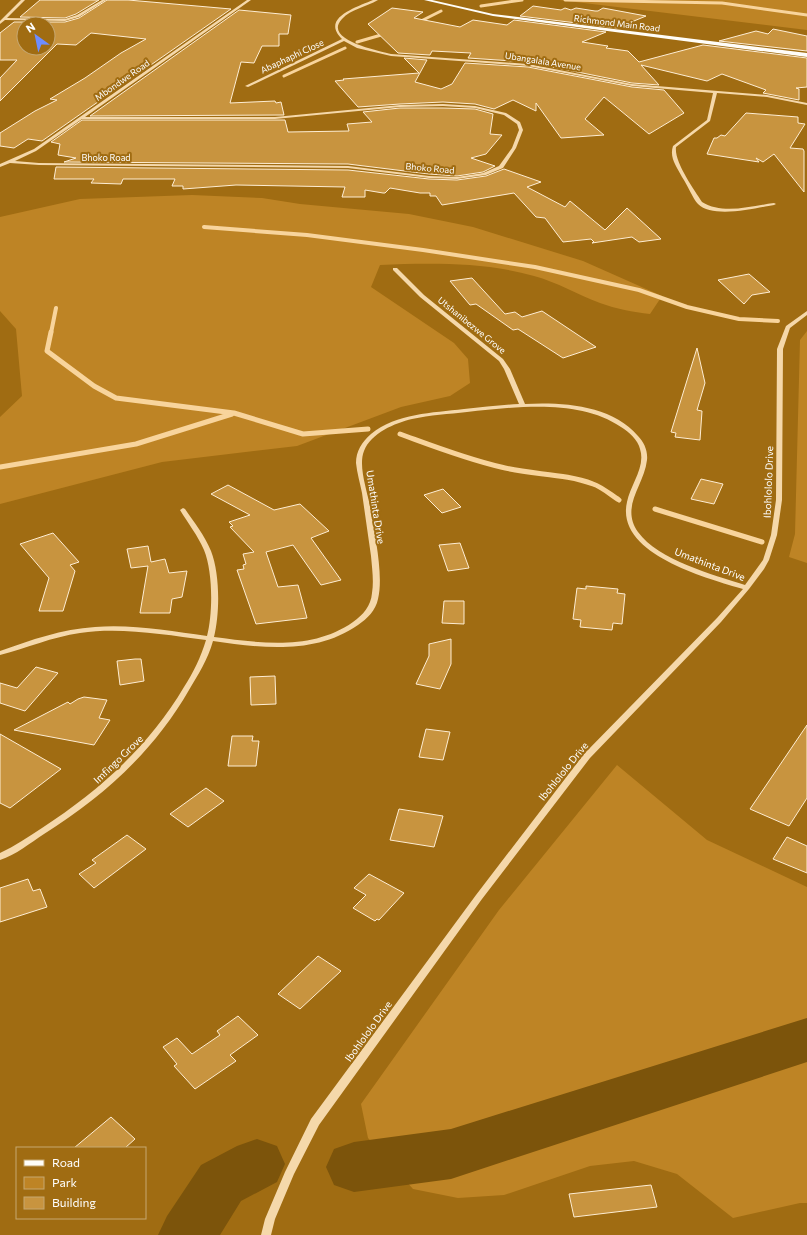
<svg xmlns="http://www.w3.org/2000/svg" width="807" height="1235" viewBox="0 0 807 1235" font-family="Commissioner,sans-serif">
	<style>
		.green { fill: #be8425 }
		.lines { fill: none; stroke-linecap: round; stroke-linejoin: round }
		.stream-far2 { stroke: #f8d49c; stroke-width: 3 }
		.stream-far1 { stroke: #f8d49c; stroke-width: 4 }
		.stream { stroke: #f8d49c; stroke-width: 5 }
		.river { fill: #7c540b; fill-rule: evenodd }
		.building { fill: #c8943f; stroke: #feedd3; fill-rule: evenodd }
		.minor { fill: #f5d8aa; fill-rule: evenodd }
		.major { fill: #fffdf8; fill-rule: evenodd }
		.labels { text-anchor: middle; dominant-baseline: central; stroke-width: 4; stroke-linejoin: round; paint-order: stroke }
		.far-street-label { font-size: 9px; fill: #fff; stroke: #a06c12 }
		.street-label { font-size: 10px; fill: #fff; stroke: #a06c12 }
	</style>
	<rect width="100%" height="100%" fill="#a06c12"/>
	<path class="green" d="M559 0H807V30Z
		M192 195 262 198 300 204 409 214 473 227 583 261 662 296 650 314C633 312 616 309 600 303 578 295 557 282 534 276 485 262 431 263 380 265L371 287 454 343 468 359 470 383 450 396 401 407 297 446 162 462 0 504V417L22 396 16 329 0 311V217L80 199Z
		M807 331V563L789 557 795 534 800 340Z
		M617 765 707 840 807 887V1203H800L733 1218 677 1174 634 1161 590 1166 504 1195 458 1198 413 1189 368 1138 361 1104 499 910Z"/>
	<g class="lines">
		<path class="stream-far2" d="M565 0 722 3 807 15
			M481 6 522 0
			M417 23 441 11
			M357 42 388 33
			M284 76 345 48"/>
		<path class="stream-far1" d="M204 227 307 235 423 250 535 267 639 290 687 307 739 319 778 321
			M51 333 56 308"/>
		<path class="stream" d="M51 332 47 351 94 386 116 398 234 413 303 434 368 429
			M400 434C433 446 466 459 501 467 531 475 564 473 593 484 602 487 611 495 619 500
			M0 467 136 444 232 414
			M655 509 762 542"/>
		<path class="river" d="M807 1018V1062L451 1179 354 1192 334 1185 326 1167 334 1149 354 1142 451 1129Z
			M257 1139 277 1146 285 1164 277 1182 241 1201 220 1235H158L167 1216 201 1165 237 1146Z"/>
	</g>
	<path class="building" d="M40 0H99L76 14 65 18 20 17Z
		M107 0H128L231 9 42 141 28 139 14 148 0 146V133L35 111 57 100 50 99 85 78 121 53 146 39 91 33 76 45 57 44 0 101V78L17 60H0V33L14 22H65L79 18ZM24 24H48V48H24Z
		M533 6 561 10 565 8 571 10 576 8 595 11H598L603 8 646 16 617 28 520 16Z
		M392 8 423 12 414 18 455 26 460 27 473 20 507 25 514 20 606 32 582 42 608 46 606 48 628 51 639 62 703 45 807 58V87L796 88 799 89V100L763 93 766 90 722 74 707 81 641 65 659 85 632 83 528 62 468 58 471 53 432 51 430 55 398 53 368 24Z
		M239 10 291 15 288 34H279V46H262L254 63 241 62 230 103 275 101 276 103 281 102 284 115 90 116Z
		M773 29 807 36V51L719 41 756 31 768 34Z
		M404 58 427 60 415 82 441 89 452 84 465 63 528 67 632 87 664 90 684 113 649 134 604 97 585 119 604 135 561 138 536 103V111L513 100 494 109 475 104 443 102 400 104 358 107 335 81 344 80 343 79 419 73Z
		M400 108H443L475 109 493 114 490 134 502 135 486 154 471 158 495 166 483 172 457 176 429 174 348 164 64 162 76 158 58 155 60 144 51 142 82 120H285L288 132 349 131 347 124 372 122 363 112Z
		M746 113 798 117V123L805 124 790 148 803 149 804 151V192L774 154 763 162 756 158 759 162 707 154 714 138H717L721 135 725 136Z
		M56 167 348 170 429 179 457 180 486 176 504 169 541 182 527 187 565 207 570 201 605 230 627 208 661 239 639 242 632 237 592 243 594 242 591 239 563 242 545 218 536 217 514 193 442 205 436 196H430V193H420L390 188 385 193H383L365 190V197H342L345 187 236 185 183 189V186H172L175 179H123L121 184 91 183 94 179H54Z
		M749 274 770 292 752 295 744 304 718 280Z
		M472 278 505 314 515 312 522 317 542 311 596 347 563 358 518 329 513 330 476 304 470 305 450 281Z
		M697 348 705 383 697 410 702 411 700 440 675 437 676 433 671 432Z
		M701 479 723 484 714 504 691 499Z
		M228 485 274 510 300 504 329 531 311 538 341 580 321 585 293 545 266 552 278 587 298 585 307 618 256 624 237 570 244 569 243 565 246 564 243 554 254 552 230 527 233 526 229 522 250 515 211 494Z
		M443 489 461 507 442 513 424 495Z
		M53 533 79 562 70 565 75 571 63 611H39L49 578 20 544Z
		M460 543 469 568 448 571 439 545Z
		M148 546 151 562 165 559 169 573 187 571 182 597 172 599 170 613H140L148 566 131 568 127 549Z
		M586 586 618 589 617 593 625 594 622 624 613 623 612 630 580 627 581 620 573 619 577 588 586 589Z
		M444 601H464V624L442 623Z
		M451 639V664L440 689 416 684 429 656V644Z
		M135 659H141L144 681 120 685 117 661Z
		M36 667 58 673 25 711 0 703V683L17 688Z
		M275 676 276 704 251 705 250 677Z
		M84 697 107 700 99 718 110 720 94 745 14 730 68 702 70 704 78 699Z
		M807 725V798L789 826 750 809Z
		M426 729 450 732 443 760 419 757Z
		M0 734 61 769 10 808 0 803Z
		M232 736H253L252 741H259L256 766H228Z
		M206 788 224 801 188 827 170 814Z
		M399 809 443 816 434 847 390 840Z
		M127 835 146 849 94 888 79 874 96 863 92 860Z
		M787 837 807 846V873L773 859Z
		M369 874 404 893 379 920 377 919 375 921 353 908 366 895 354 888Z
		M28 879 33 891 40 889 47 907 0 922V888Z
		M318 956 341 971 300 1009 278 994Z
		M238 1016 258 1035 230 1055 236 1061 195 1089 174 1066 177 1064 163 1047 177 1038 192 1054 220 1035 217 1031Z
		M111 1117 135 1139 125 1148H74Z
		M651 1185 657 1207 574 1217 569 1194Z"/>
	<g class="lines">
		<path class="minor" d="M21 0H25L7 18 65 19 77 15 102 0H106L79 17 65 21 5 20 0 24V21Z
			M247 0H251L85 117H275L400 105 443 104 475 106 506 113 520 122 523 130 516 148 503 168 486 175 457 179 429 178 348 168 39 165 10 163 0 167V164L34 149ZM443 106 475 108 504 115 517 124 519 130 512 148 499 166 483 173 457 177 429 176 348 166 39 163 15 161 36 151 82 119H275L400 107Z
			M373 0H378C366 7 351 9 342 19 322 40 380 51 391 54L528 64 632 84 767 95 807 103V105L767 97 717 93 710 121 676 147C674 162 694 189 702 202 723 215 751 206 774 203L776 204 774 205C756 208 713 219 698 204 693 199 687 184 682 177 677 167 669 158 673 146L707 120 713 93 632 86 528 66 391 56 357 48 344 41 248 87 245 86 342 39C320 18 357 7 373 0Z
			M393 268H397L424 295 503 359 510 369 525 404C562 402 612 405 638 436 644 442 648 451 647 460 644 486 620 506 638 532 658 560 714 575 745 585L763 560 771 535 776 500 777 349 786 326 807 311V315L790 328 783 349 782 500 777 535 769 560 764 569 749 589 721 622 590 758 482 899 319 1125 294 1174 275 1219 271 1235H261L265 1219 285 1172 311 1119 476 895 584 754 717 618 743 589C707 578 615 554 627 502 630 485 646 467 640 449 638 440 629 432 621 427 579 398 515 407 467 412 449 414 430 415 412 419 395 423 371 433 364 451 358 466 367 490 370 506 374 531 384 575 378 599 376 610 367 619 358 625 315 655 261 648 213 641 208 659 198 675 189 690 154 751 103 797 44 834 30 843 16 855 0 860V853C15 846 28 837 42 828 99 791 149 746 184 687 193 673 201 657 206 640 165 635 122 627 80 633 52 637 27 648 0 655V651C31 640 62 629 95 627 132 624 170 631 207 636 213 613 213 572 204 550 198 536 188 523 180 510L183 508 185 509C194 522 205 536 211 551 220 574 220 613 214 637 260 643 312 651 353 622 363 615 371 606 372 593 374 581 372 568 371 556 368 535 365 514 362 493 360 483 357 473 356 463 356 451 362 442 371 434 397 413 432 413 464 409 483 407 501 405 519 404L504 369 499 361 420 297 393 270Z"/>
		<path class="major" d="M424 0H432L493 14 807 53V57L493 16Z"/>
	</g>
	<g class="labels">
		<g class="far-street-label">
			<text transform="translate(617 23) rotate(7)">Richmond Main Road</text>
			<text transform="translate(292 56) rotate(-25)">Abaphaphi Close</text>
			<text transform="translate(543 61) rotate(9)">Ubangalala Avenue</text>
			<text transform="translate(122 80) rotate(-35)">Mbondwe Road</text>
			<text x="106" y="157">Bhoko Road</text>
			<text transform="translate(430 168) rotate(5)">Bhoko Road</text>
			<text transform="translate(472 325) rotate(39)">Utshanibezwe Grove</text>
		</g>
		<g class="street-label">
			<text transform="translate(768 482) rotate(-88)">Ibohlololo Drive</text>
			<text transform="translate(376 507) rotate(81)">Umathinta Drive</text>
			<text transform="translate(710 564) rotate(21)">Umathinta Drive</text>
			<text transform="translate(118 759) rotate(-44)">Imfingo Grove</text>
			<text transform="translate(563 771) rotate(-51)">Ibohlololo Drive</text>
			<text transform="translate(368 1031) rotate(-54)">Ibohlololo Drive</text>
		</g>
	</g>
	<rect x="16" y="1147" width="130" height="72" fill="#a06c12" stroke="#c6a771"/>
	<rect x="24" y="1160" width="20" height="6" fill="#fffdf8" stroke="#c6a771"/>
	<text x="52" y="1167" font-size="12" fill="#ffffff">Road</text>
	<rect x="24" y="1177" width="20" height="12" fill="#be8425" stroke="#c6a771"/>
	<text x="52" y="1187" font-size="12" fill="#ffffff">Park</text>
	<rect x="24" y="1197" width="20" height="12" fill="#c8943f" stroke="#c6a771"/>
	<text x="52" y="1207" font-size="12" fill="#ffffff">Building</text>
	<g transform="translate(36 36) rotate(327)"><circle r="19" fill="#a06c12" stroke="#c6a771"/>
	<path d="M0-3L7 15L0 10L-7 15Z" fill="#6e8dff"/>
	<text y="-6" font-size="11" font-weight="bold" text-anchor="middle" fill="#ffffff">N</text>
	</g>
</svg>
